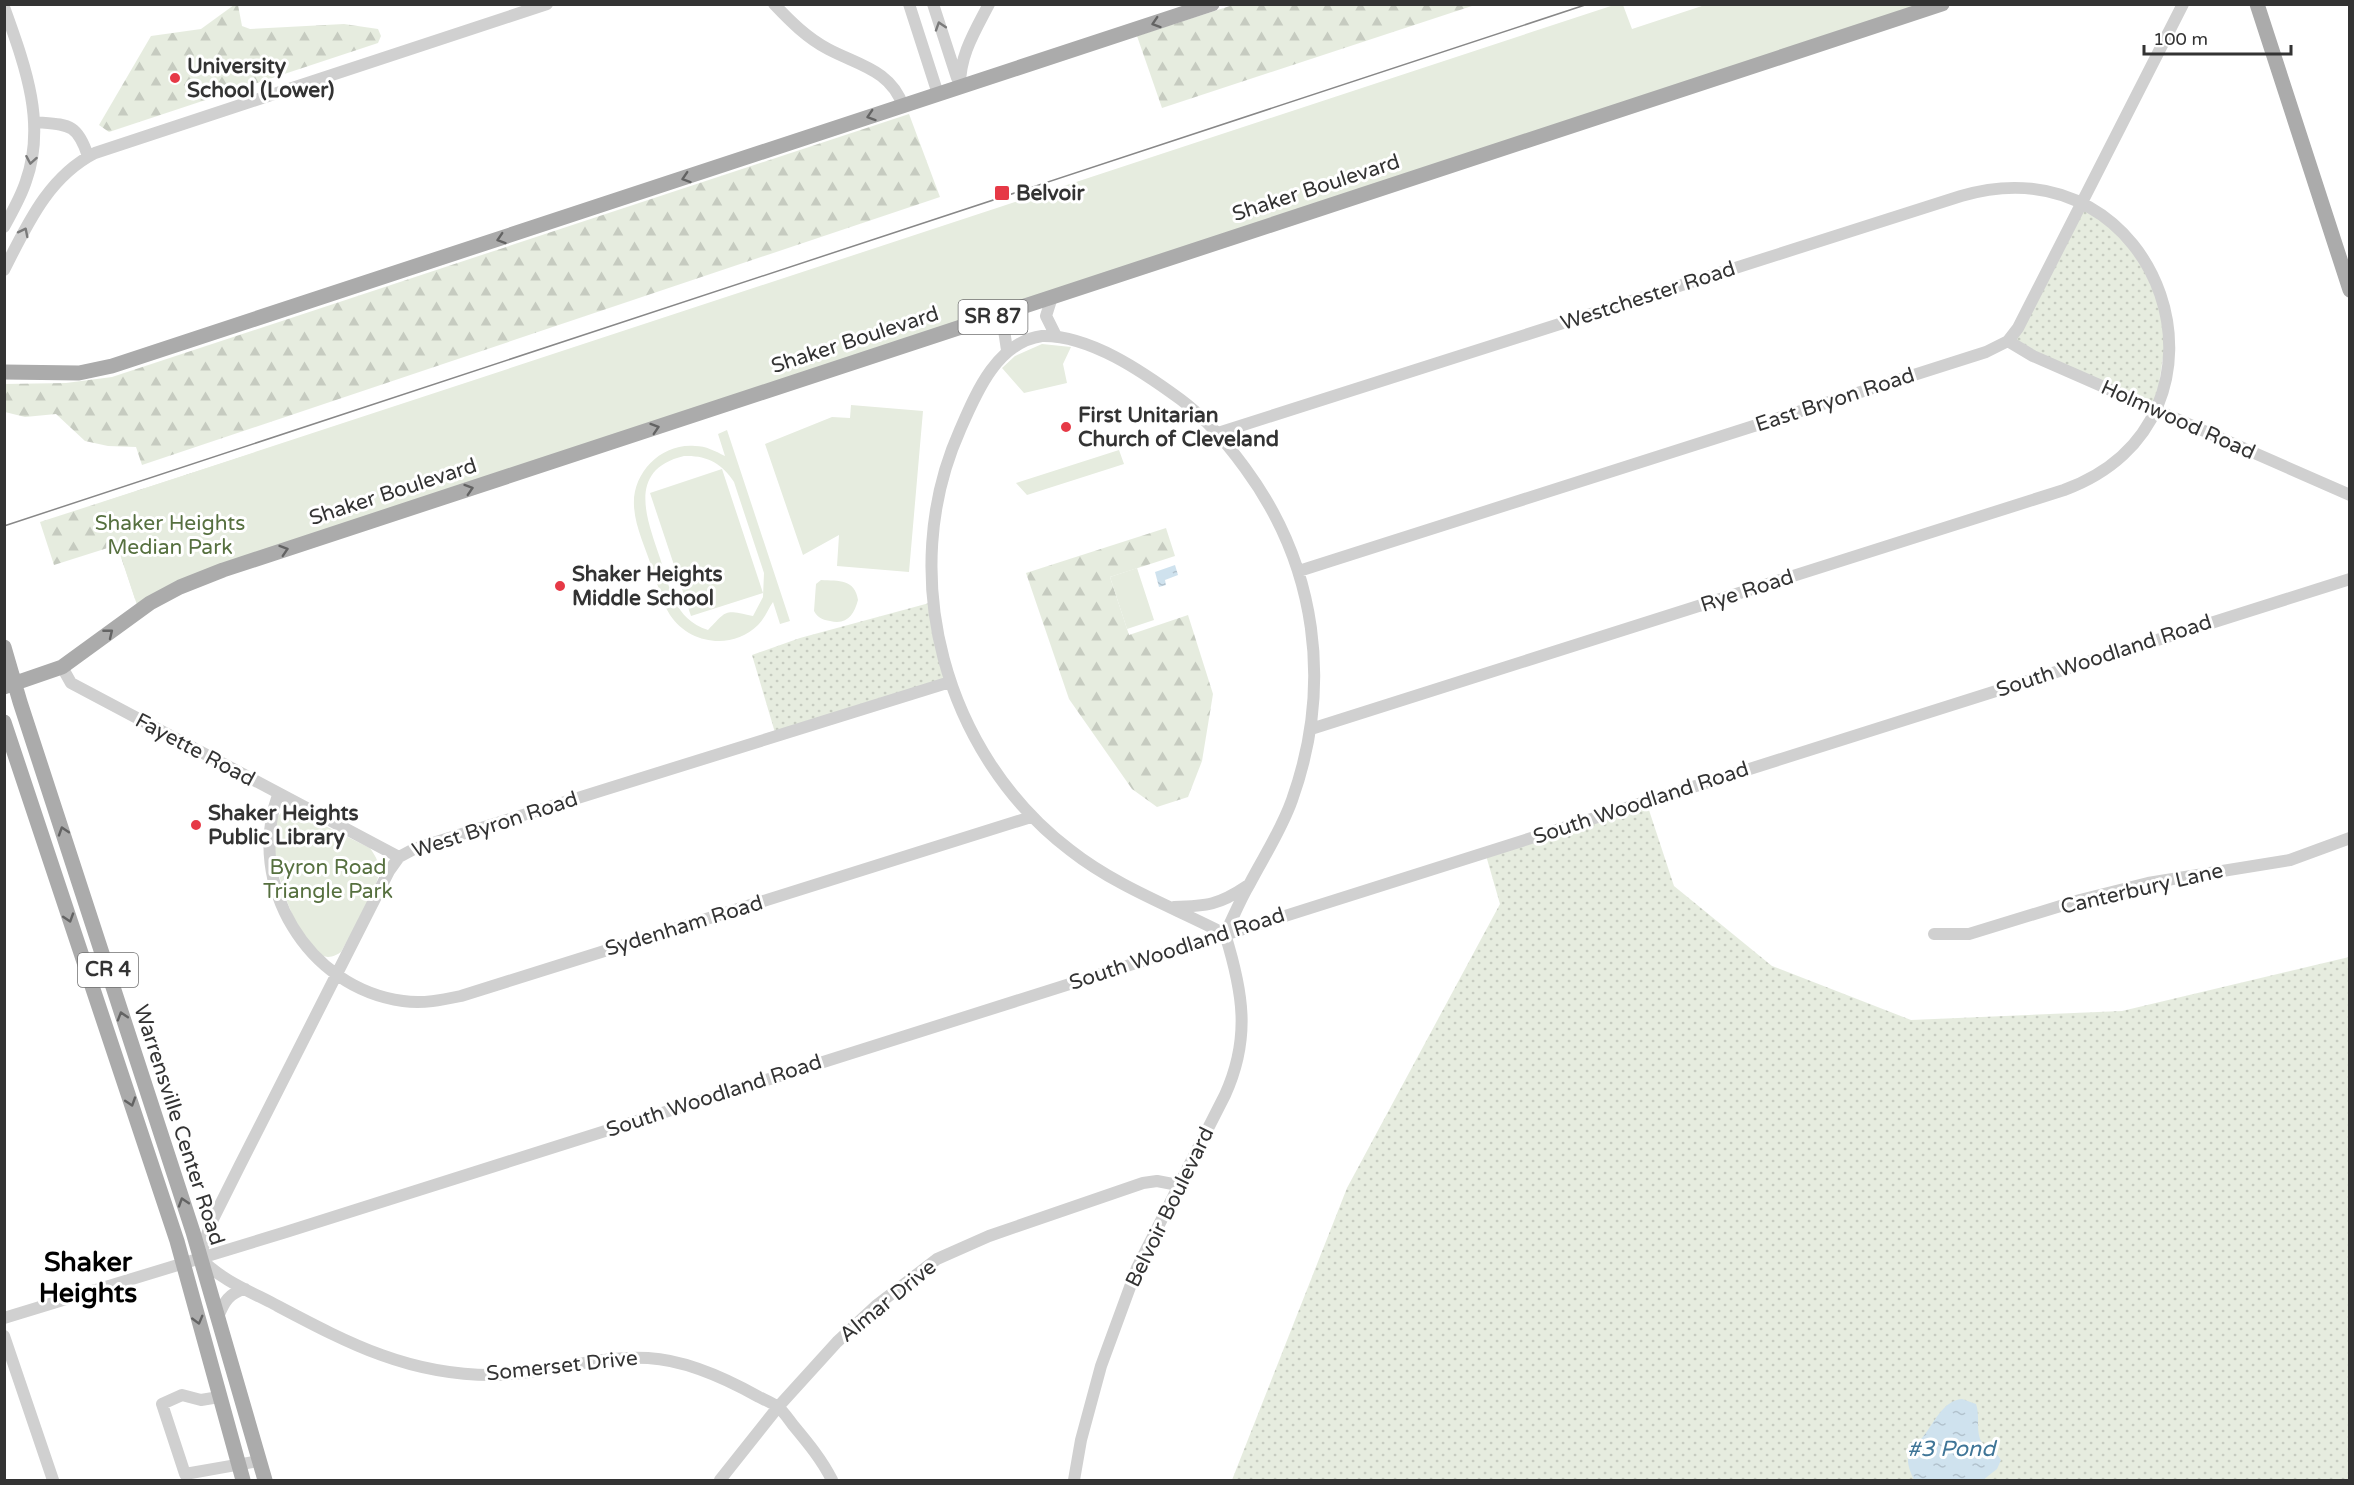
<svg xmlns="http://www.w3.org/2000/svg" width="2354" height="1485" viewBox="0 0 2354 1485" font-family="'Varela Round',sans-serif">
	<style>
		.grass { fill: url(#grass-dots) }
		.forest { fill: url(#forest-firs) }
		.green { fill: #e6ecdf; fill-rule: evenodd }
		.water { fill: url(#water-ripples) }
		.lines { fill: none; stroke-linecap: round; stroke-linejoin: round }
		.minor { stroke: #d0d0d0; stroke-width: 12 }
		.major { stroke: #ababab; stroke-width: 15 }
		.tram { stroke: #888; stroke-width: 1.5 }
		.oneway { stroke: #636363 }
		.oneway2 { stroke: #7a7a7a }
		.poi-dot { fill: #e63946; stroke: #fff; stroke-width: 2 }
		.labels { text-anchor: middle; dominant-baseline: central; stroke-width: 6; stroke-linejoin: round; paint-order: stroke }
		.shield { fill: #fff; stroke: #707070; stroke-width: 1.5 }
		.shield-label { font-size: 20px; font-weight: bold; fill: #333 }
		.poi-label { font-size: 21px; font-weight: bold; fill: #333; stroke: #fff; text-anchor: start }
		.street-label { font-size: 21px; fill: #333; stroke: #fff }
		.park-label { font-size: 21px; fill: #56703f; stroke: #fff }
		.water-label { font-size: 22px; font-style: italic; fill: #3f7597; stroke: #fff }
		.district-label { font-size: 27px; font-weight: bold; fill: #000; stroke: #fff }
	</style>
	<defs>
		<pattern id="grass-dots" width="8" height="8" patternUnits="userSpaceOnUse" patternTransform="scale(1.5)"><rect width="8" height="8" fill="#e6ecdf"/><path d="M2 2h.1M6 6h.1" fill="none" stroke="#c6cbc0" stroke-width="1.8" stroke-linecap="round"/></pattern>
		<pattern id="forest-firs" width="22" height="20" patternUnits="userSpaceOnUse" patternTransform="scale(1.5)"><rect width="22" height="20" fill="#e6ecdf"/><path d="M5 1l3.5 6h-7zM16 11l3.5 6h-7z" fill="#c6cbc0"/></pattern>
		<pattern id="water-ripples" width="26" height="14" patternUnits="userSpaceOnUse" patternTransform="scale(1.5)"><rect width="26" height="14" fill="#cfe2ee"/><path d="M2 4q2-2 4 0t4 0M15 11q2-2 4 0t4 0" fill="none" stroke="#b2c2cd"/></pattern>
	</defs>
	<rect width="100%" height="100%" fill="#fff"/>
	<path class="grass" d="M2081 203 2134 246 2168 325 2155 410 2023 352 2013 335Z
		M933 602 950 682 776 736 752 655 800 638Z
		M1646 801 1674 886 1772 966 1911 1020 2122 1011 2349 957V1480H1232L1347 1188 1500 904 1485 852Z"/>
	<path class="forest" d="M234 5H238L242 26 250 29 344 24 378 29 381 36 378 43 109 132 99 125 151 36 201 29Z
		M1233 5H1475L1162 108 1137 36Z
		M909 114 940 197 142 465 136 447 108 446 85 441 56 414 25 417 5 412V384L66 383 112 377Z
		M269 448 135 599 117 545 54 565 40 522Z
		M1166 528 1175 556 1110 577 1129 635 1188 615 1213 694 1202 761 1188 797 1157 807 1132 789 1069 699 1026 573Z"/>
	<path class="green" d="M1614 5H1623L1632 29 1705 5H1941L237 565 139 611 103 502Z
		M1042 344 1071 347 1063 364 1067 383 1024 393 1002 368 1015 356Z
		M851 405 923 411 909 572 837 566 839 535 803 555 765 444 832 417 850 418Z
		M727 430 790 621 780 624 773 602C768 609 765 618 758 625 733 650 690 645 670 615 661 601 658 584 652 568 646 549 635 527 634 506 632 473 661 443 695 446 706 446 715 451 725 456L718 434ZM684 456C706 455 722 463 734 482L764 573 763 597 753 616C724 610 728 609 708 630 674 619 670 588 660 558 647 519 626 470 684 456Z
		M1119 450 1124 464 1027 495 1016 483Z
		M722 469 763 593 691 616 650 493Z
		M1137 568 1154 620 1127 629 1110 577Z
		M821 580C839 581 855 579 858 600 854 615 847 625 830 621 823 620 818 618 814 611L816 584Z
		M291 809 370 848C374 854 379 861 379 869 380 887 351 934 341 952 338 954 333 957 328 957 295 953 257 830 282 812 283 811 289 809 291 809Z"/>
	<path class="water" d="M1175 565 1178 575 1165 580 1166 585 1159 587 1155 572Z
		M1962 1399 1976 1404C1980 1415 1976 1427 1980 1439 1984 1449 1996 1450 2001 1460L1997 1469 1983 1480H1914C1910 1471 1906 1463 1909 1453 1912 1446 1917 1443 1922 1438 1933 1425 1943 1400 1962 1399Z"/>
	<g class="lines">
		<path class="minor" d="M774 4C790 21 807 38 828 49 858 65 891 70 903 106
			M909 4 938 94
			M933 4 957 78
			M4 7C24 63 47 122 26 181 21 197 12 212 4 227
			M960 88C959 56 975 31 989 4
			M35 122C69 125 77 123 88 156
			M4 270C27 225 48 177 95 153L547 4
			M1052 297 1046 316 1056 336
			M990 318 1004 330 1007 350
			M1042 336C1090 335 1143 372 1180 399 1206 418 1226 442 1245 468 1317 566 1333 685 1292 800 1281 831 1264 856 1249 885 1240 900 1233 918 1225 934 1173 907 1117 887 1070 850 945 755 895 575 960 430 976 393 997 342 1042 336Z
			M2008 341 2033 356 2350 495
			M1218 433 1961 196C2162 137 2257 419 2064 490L1311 729
			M1299 571 1986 352 2008 341 2018 328 2183 4
			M62 667 71 683 399 857
			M278 795C246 884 307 988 403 1001 423 1004 442 1000 461 996L1031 817
			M1174 907C1207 906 1219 905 1247 886
			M1934 934H1969L2080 900 2148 883 2290 860 2350 838
			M200 1257 210 1225 239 1167 389 871 399 857 414 849 950 682
			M201 1259C220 1279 249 1291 274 1304 348 1343 409 1376 495 1375 547 1374 597 1355 648 1358 685 1360 727 1379 759 1397 765 1400 773 1403 779 1408 784 1412 789 1420 793 1425 808 1443 822 1460 832 1480
			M218 1317C224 1302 229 1293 245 1289
			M4 1318 286 1232 2350 579
			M4 1336 53 1480
			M219 1397 201 1400 182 1395 162 1404 185 1474 259 1461
			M720 1480 778 1407 837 1342 877 1305 937 1259 989 1236 1143 1183 1157 1181 1178 1185
			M1074 1480 1081 1440 1101 1366 1137 1268 1225 1095C1251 1038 1243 992 1225 934"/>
		<path class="major" d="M2257 4 2350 290
			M4 372 79 373 112 366 1212 4
			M4 647 20 702 193 1232 265 1480
			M4 687 62 667 150 603 180 587 223 570 1942 4
			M4 722 177 1241 243 1480"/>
		<path class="tram" d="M4 526 1588 4"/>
	</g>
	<defs><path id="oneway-chevron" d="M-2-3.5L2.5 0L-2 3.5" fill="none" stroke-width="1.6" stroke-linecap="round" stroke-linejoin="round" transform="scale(1.5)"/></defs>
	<g class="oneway">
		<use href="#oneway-chevron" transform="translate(1156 23) rotate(162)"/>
		<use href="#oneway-chevron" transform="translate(871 116) rotate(162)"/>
		<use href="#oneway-chevron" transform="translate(686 178) rotate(162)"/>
		<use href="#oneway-chevron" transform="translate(501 239) rotate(162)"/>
		<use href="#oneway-chevron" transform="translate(655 428) rotate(-18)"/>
		<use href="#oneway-chevron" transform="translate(469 489) rotate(-18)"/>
		<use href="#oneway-chevron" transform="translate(284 550) rotate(-18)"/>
		<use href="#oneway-chevron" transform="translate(109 633) rotate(-39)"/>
		<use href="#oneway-chevron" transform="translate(63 831) rotate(-108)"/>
		<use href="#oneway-chevron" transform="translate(69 918) rotate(72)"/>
		<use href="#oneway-chevron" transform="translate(122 1016) rotate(-107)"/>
		<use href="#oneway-chevron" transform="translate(131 1102) rotate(72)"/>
		<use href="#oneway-chevron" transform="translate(183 1202) rotate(-108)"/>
		<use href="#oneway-chevron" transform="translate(198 1320) rotate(75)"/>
	</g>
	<g class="oneway2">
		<use href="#oneway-chevron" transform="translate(940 26) rotate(-108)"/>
		<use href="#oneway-chevron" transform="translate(31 160) rotate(100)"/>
		<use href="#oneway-chevron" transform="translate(24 232) rotate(-63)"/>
	</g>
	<g class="poi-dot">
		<circle cx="175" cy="78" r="6"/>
		<rect x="994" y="185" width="16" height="16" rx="3"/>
		<circle cx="1066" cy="427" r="6"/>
		<circle cx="560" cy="586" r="6"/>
		<circle cx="196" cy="825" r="6"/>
	</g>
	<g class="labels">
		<g class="shield">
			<rect x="958.5" y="300" width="69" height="34" rx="4.5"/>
			<rect x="78" y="953" width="60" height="34" rx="4.5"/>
		</g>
		<g class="shield-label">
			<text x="993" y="317">SR 87</text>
			<text x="108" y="970">CR 4</text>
		</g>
		<g class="poi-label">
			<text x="187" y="66">University<tspan x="187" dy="24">School (Lower)</tspan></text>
			<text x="1016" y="193">Belvoir</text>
			<text x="1078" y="415">First Unitarian<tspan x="1078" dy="24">Church of Cleveland</tspan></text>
			<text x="572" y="574">Shaker Heights<tspan x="572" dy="24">Middle School</tspan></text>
			<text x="208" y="813">Shaker Heights<tspan x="208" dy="24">Public Library</tspan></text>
		</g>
		<g class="street-label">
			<text transform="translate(1316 188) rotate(-18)">Shaker Boulevard</text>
			<text transform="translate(1648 296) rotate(-18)">Westchester Road</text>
			<text transform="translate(855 340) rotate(-18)">Shaker Boulevard</text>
			<text transform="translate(1835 400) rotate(-18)">East Bryon Road</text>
			<text transform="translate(2178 420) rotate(24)">Holmwood Road</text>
			<text transform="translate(393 492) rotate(-18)">Shaker Boulevard</text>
			<text transform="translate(1747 591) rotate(-18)">Rye Road</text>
			<text transform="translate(2104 656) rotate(-18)">South Woodland Road</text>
			<text transform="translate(195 750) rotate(28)">Fayette Road</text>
			<text transform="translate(1641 803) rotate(-18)">South Woodland Road</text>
			<text transform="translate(495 825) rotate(-18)">West Byron Road</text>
			<text transform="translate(2142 889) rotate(-13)">Canterbury Lane</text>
			<text transform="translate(684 926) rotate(-17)">Sydenham Road</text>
			<text transform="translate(1177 949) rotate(-18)">South Woodland Road</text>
			<text transform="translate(714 1096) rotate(-18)">South Woodland Road</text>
			<text transform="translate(179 1125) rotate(72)">Warrensville Center Road</text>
			<text transform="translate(1170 1207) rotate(-64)">Belvoir Boulevard</text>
			<text transform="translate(888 1301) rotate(-39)">Almar Drive</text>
			<text transform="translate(562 1366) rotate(-6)">Somerset Drive</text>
		</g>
		<g class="park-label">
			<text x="170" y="523">Shaker Heights<tspan x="170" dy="24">Median Park</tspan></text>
			<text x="328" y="867">Byron Road<tspan x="328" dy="24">Triangle Park</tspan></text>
		</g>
		<g class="water-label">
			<text x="1951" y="1449">#3 Pond</text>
		</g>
		<g class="district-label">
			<text x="88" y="1262">Shaker<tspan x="88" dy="31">Heights</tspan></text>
		</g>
	</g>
	<rect width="2354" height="1485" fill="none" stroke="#333333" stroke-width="12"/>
	<path d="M2144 45v9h147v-9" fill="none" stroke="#333333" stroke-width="3"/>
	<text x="2153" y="45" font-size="18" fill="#333333" stroke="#ffffff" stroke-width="4.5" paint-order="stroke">100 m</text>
</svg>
